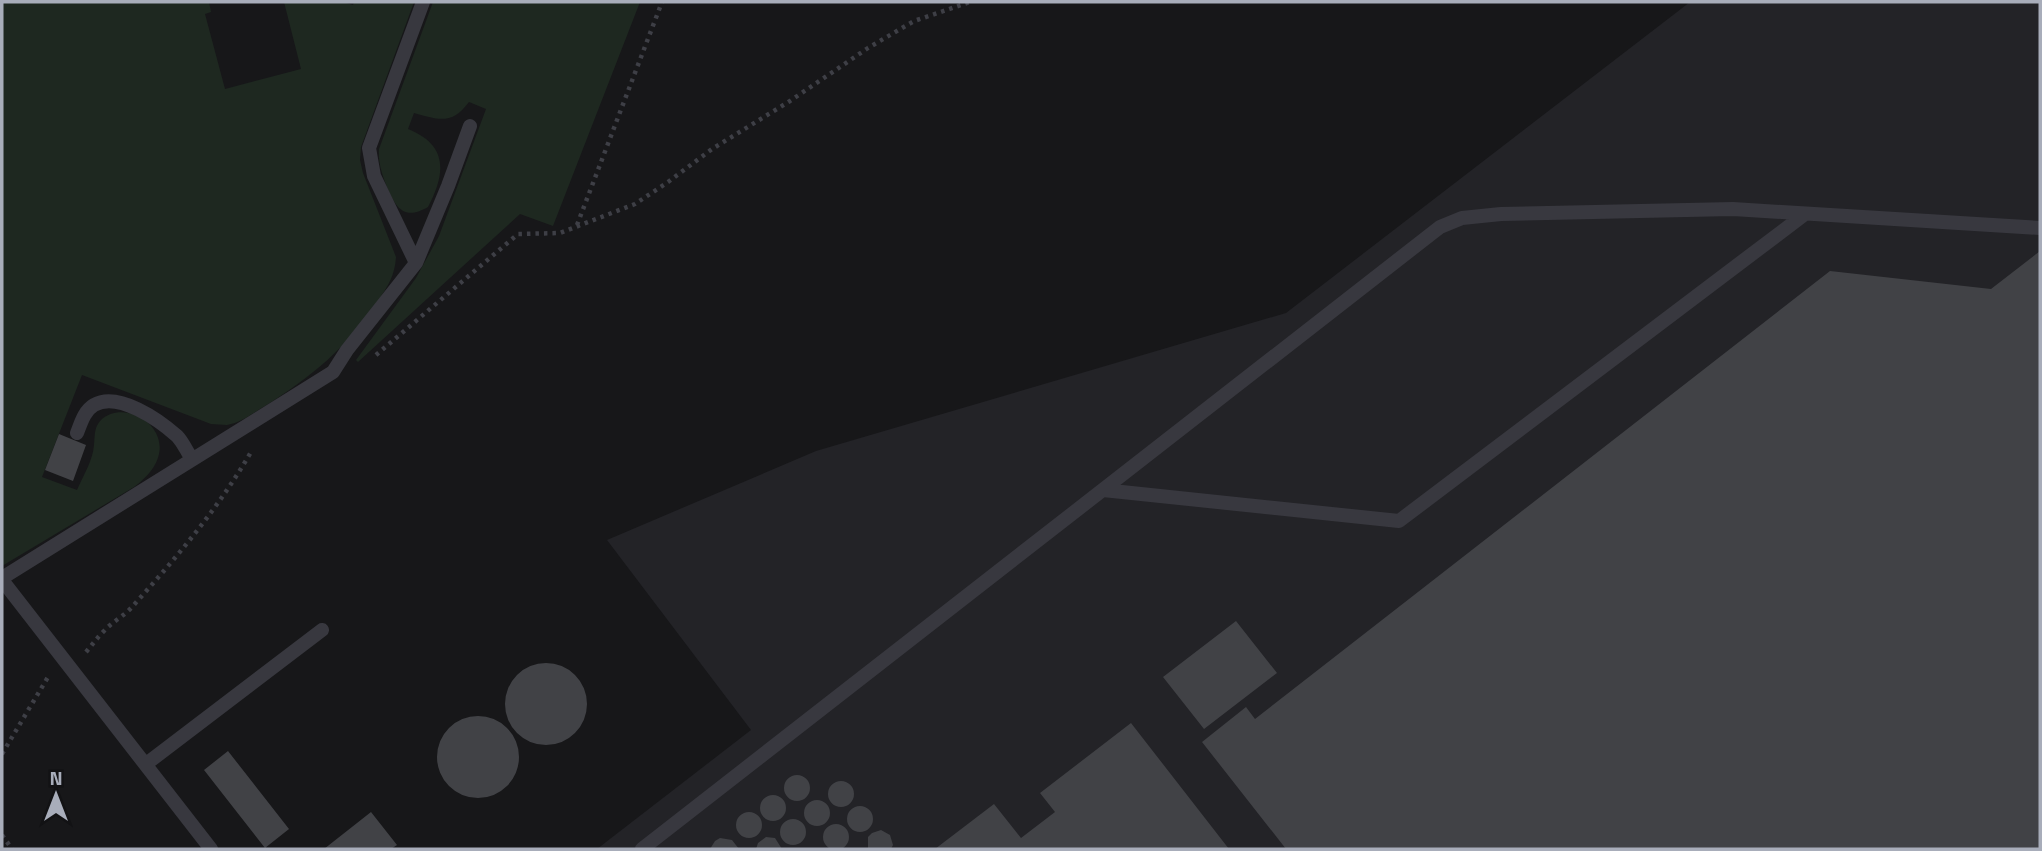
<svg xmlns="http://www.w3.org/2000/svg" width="2042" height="851" viewBox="0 0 2042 851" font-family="'Titillium Web',sans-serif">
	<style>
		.built { fill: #232327 }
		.green { fill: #1e2820 }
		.building { fill: #414246 }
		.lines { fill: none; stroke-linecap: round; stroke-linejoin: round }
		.path { stroke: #3e3f46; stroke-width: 4.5; stroke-dasharray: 3.5 5; stroke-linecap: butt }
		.lane { stroke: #38383f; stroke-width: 14 }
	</style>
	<rect width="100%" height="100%" fill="#171719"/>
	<path class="built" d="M1690 2H2040V849H597L751 730 607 540 816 451 1286 313Z"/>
	<path class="green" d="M2 2H209L211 12 205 14 225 89 301 69 284 2H343L353 5 354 2H414L361 147 360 160 363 173 396 257C395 275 388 286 378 301 349 346 310 378 265 406 253 413 241 423 227 425 222 425 216 424 211 424L82 375 42 477 77 490C83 476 93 460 94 445 95 435 94 427 101 420 130 393 196 442 134 487L2 566Z
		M433 2H640L553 226 520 214 358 362 356 360 416 278 439 236 486 109 469 102C452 125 439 120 414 113L408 129C448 145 446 173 428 207 404 221 396 208 387 187 382 174 378 163 379 149Z"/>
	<path class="building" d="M2040 251V849H1286L1202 742 1246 707 1255 719 1830 271 1991 289Z
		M59 434 86 445 73 481 45 470Z
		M1236 621 1277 673 1204 729 1163 677Z
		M505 704a41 41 0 1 1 82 0a41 41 0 1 1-82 0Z
		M437 757a41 41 0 1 1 82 0a41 41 0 1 1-82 0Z
		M1131 723 1229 849H935L994 804 1021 838 1055 812 1040 793Z
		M228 751 289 829 265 848 204 770Z
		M784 788a13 13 0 1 1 26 0a13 13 0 1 1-26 0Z
		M828 794a13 13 0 1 1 26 0a13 13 0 1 1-26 0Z
		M760 808a13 13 0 1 1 26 0a13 13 0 1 1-26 0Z
		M804 813a13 13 0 1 1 26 0a13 13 0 1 1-26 0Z
		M847 819a13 13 0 1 1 26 0a13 13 0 1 1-26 0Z
		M371 812 397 845 391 849H324Z
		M736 825a13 13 0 1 1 26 0a13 13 0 1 1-26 0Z
		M780 832a13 13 0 1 1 26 0a13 13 0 1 1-26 0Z
		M823 837a13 13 0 1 1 26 0a13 13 0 1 1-26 0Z
		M881 830 890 835 893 845 891 849H868V837L872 833Z
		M766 837 775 838 782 849H756L758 843Z
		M720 838 732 840 739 849H710L715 841Z"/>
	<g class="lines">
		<path class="path" d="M577 225 662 2
			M376 355 518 234 560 233 635 204 668 182 712 149 790 101 868 48 914 21 970 2
			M86 652C92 645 97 638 104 631 112 622 124 616 132 607 176 558 218 509 251 452
			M2 754 48 677
			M2 835 12 849"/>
		<path class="lane" d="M416 263 374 176 369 148 423 2
			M77 433C81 423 84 411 94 405 118 391 159 420 177 436 183 442 187 452 192 459
			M1103 490 1399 521 1805 214
			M2 578 333 372 347 350 416 263 448 186 470 126
			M2 580 211 849
			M146 764 322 630
			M642 849 1440 227 1462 218 1501 214 1733 209 2040 228"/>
	</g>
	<rect width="2042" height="851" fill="none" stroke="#a8adba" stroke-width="7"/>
	<g transform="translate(56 795)" stroke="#121214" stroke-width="5" paint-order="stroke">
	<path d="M0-5L12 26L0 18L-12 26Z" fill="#a8adba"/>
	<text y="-10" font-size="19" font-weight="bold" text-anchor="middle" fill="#a8adba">N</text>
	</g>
</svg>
